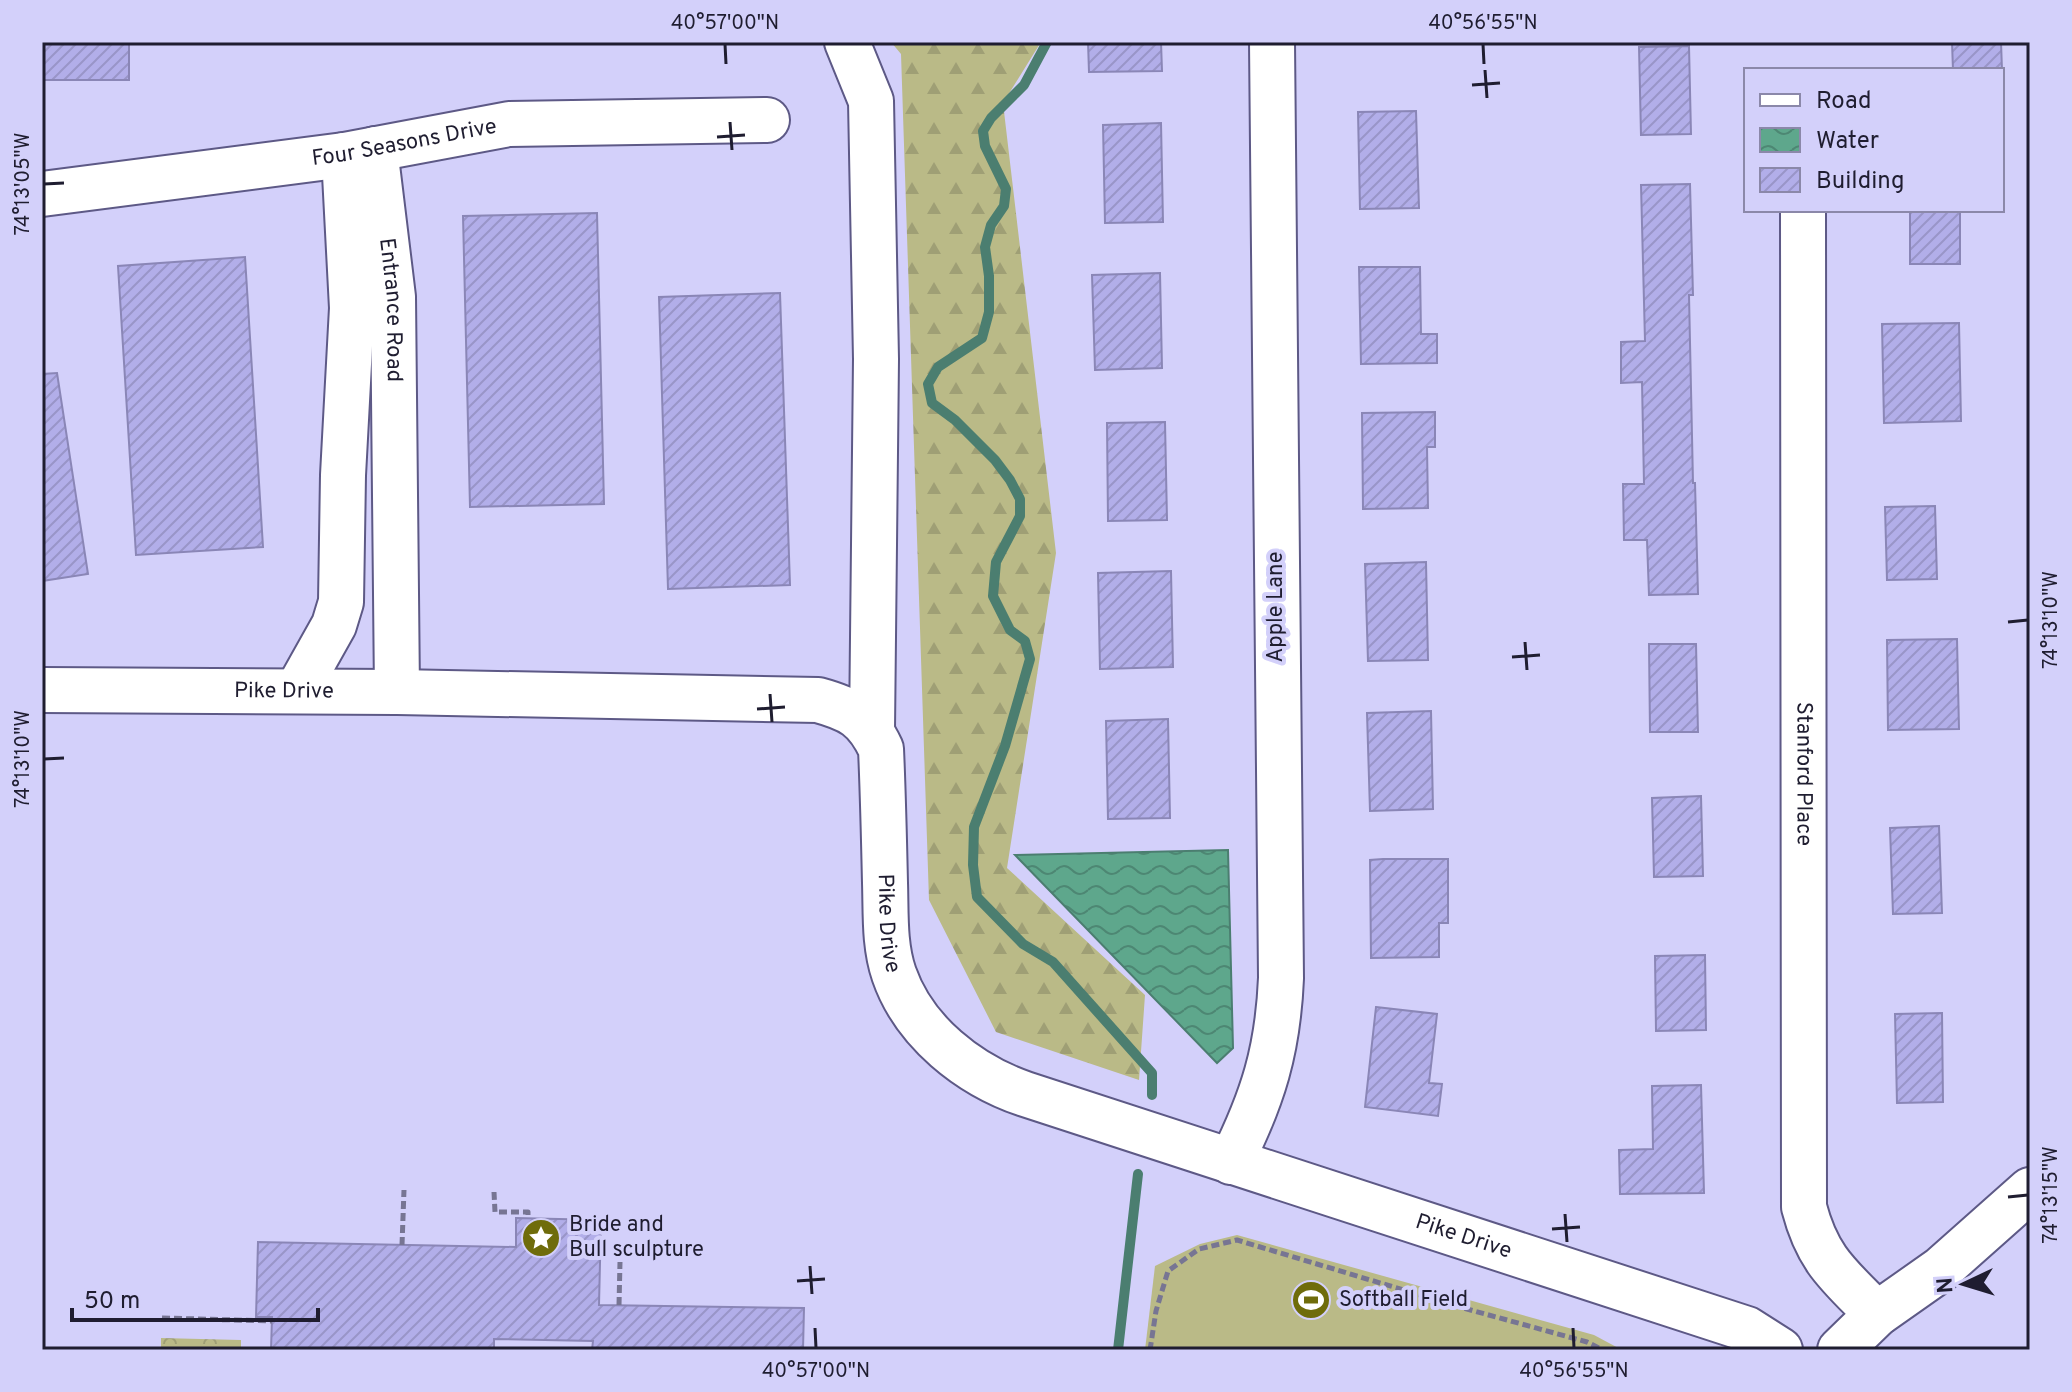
<svg xmlns="http://www.w3.org/2000/svg" width="2072" height="1392" viewBox="0 0 2072 1392" font-family="Overpass,sans-serif">
	<style>
		.grass { fill: #baba87 }
		.forest { fill: url(#forest-firs) }
		.park { fill: url(#park-crowns) }
		.water { fill: url(#water-waves); stroke: #4b7e70; stroke-width: 2 }
		.lines { fill: none; stroke-linecap: round; stroke-linejoin: round }
		.stream { stroke: #4b7e70; stroke-width: 10 }
		.building { fill: url(#building-hatch); stroke: #8a86b6; stroke-width: 2 }
		.minor-casing { stroke: #5d5986; stroke-width: 48 }
		.major-casing { stroke: #5d5986; stroke-width: 48 }
		.path { stroke: #777593; stroke-width: 5; stroke-dasharray: 8 4; stroke-linecap: butt }
		.minor { stroke: #fff; stroke-width: 44 }
		.major { stroke: #fff; stroke-width: 44 }
		.ticks { fill: none; stroke: #1f1d30; stroke-width: 3 }
		.labels { text-anchor: middle; dominant-baseline: central; stroke-width: 8; stroke-linejoin: round; paint-order: stroke }
		.street-label { font-size: 22px; fill: #1f1d30; stroke: #d3d0fa }
		.poi-label { font-size: 22px; fill: #1f1d30; stroke: #d3d0fa; text-anchor: start }
		.neatline { fill: none; stroke: #1f1d30; stroke-width: 3 }
		.ticks-label { font-size: 20px; text-anchor: middle; fill: #1f1d30 }
	</style>
	<defs>
		<pattern id="forest-firs" width="22" height="20" patternUnits="userSpaceOnUse" patternTransform="scale(2)"><rect width="22" height="20" fill="#baba87"/><path d="M5 1l3.5 6h-7zM16 11l3.5 6h-7z" fill="#9f9f75"/></pattern>
		<pattern id="park-crowns" width="20" height="18" patternUnits="userSpaceOnUse" patternTransform="scale(2)"><rect width="20" height="18" fill="#baba87"/><path d="M2 6a3 3 0 1 1 6 0M12 15a3 3 0 1 1 6 0" fill="none" stroke="#9f9f75"/></pattern>
		<pattern id="water-waves" width="16" height="10" patternUnits="userSpaceOnUse" patternTransform="scale(2)"><rect width="16" height="10" fill="#5ea78c"/><path d="M0 5q4-4 8 0t8 0" fill="none" stroke="#4d8773"/></pattern>
		<pattern id="building-hatch" width="6" height="6" patternUnits="userSpaceOnUse" patternTransform="scale(2)"><rect width="6" height="6" fill="#b2aee9"/><path d="M-1 1l2-2M0 6l6-6M5 7l2-2" fill="none" stroke="#9995c8"/></pattern>
	</defs>
	<rect width="100%" height="100%" fill="#d3d0fa"/>
	<path class="grass" d="M1237 1235 1594 1335 1622 1350H1145L1155 1266 1200 1244Z"/>
	<path class="forest" d="M891 42H1041L1003 103 1056 553 1007 868 1145 995 1139 1080 996 1032 929 900 901 54Z"/>
	<path class="park" d="M161 1338 241 1340V1350H161Z"/>
	<path class="water" d="M1228 850 1233 1048 1217 1063 1015 855Z"/>
	<g class="lines">
		<path class="stream" d="M1047 42 1024 85 991 118 983 131 985 146 1006 189 1004 206 991 225 985 247 989 276V312L982 338 938 367 928 384 932 403 955 420 995 460 1010 480 1020 499V516L996 562 993 596 1010 630 1025 641 1030 659 1005 746 974 827 973 865 977 897 1023 944 1053 962 1152 1073V1095
			M1118 1350 1138 1174"/>
	</g>
	<path class="building" d="M42 42H129V80H42Z
		M1088 42H1161L1162 71 1089 72Z
		M1952 42H2001L2002 70H1953Z
		M1689 46 1691 134 1641 135 1639 47Z
		M1416 111 1419 208 1360 209 1358 112Z
		M1161 123 1163 222 1105 223 1103 125Z
		M1690 184 1693 295H1689L1693 483H1695L1698 594 1649 595 1647 540H1624L1623 484H1644L1642 382 1621 383V342L1645 341 1641 185Z
		M1910 210H1960V264H1910Z
		M597 213 604 504 470 507 463 216Z
		M245 257 263 547 136 555 118 266Z
		M1359 267H1420L1421 334H1437V363L1361 364Z
		M1160 273 1162 368 1095 370 1092 275Z
		M780 293 790 585 668 589 659 297Z
		M1959 323 1961 421 1884 423 1882 324Z
		M57 373 88 574 42 581V374Z
		M1435 412V447H1427L1428 508 1363 509 1362 413Z
		M1165 422 1167 520 1108 521 1107 423Z
		M1935 506 1937 579 1887 580 1885 507Z
		M1426 562 1428 660 1368 661 1365 564Z
		M1171 571 1173 667 1100 669 1098 573Z
		M1957 639 1959 729 1888 730 1887 640Z
		M1649 644H1696L1698 732H1650Z
		M1431 711 1433 809 1370 811 1367 713Z
		M1168 719 1170 818 1108 819 1106 721Z
		M1701 796 1703 876 1654 877 1652 798Z
		M1939 826 1942 913 1893 914 1890 828Z
		M1383 859H1448V923H1439V957L1371 958 1370 860Z
		M1705 955 1706 1030 1656 1031 1655 956Z
		M1376 1007 1437 1014 1429 1083 1442 1084 1438 1116 1365 1107Z
		M1942 1013 1943 1102 1897 1103 1895 1014Z
		M1701 1085 1704 1193 1620 1194 1619 1150 1653 1149 1652 1086Z
		M516 1218 601 1220 599 1305 804 1308 803 1350H592L593 1341 494 1339V1350H271L272 1317H256L258 1242 516 1247Z"/>
	<g class="lines">
		<defs>
			<g id="minor">
				<path d="M847 42 871 101 876 359 872 730"/>
				<path id="s1" d="M375 149 393 297 397 692"/>
				<path id="s2" d="M42 194 344 155 509 124 767 120"/>
				<path id="s3" d="M1803 210 1804 1207C1818 1261 1840 1276 1877 1314"/>
				<path id="s4" d="M42 690 397 692 818 700C851 709 866 717 881 749 883 793 884 838 885 883 886 913 884 945 894 974 914 1032 969 1075 1025 1094L1747 1329 1780 1350"/>
				<path d="M297 691 334 625 341 602 343 475 352 308 344 155"/>
				<path d="M1231 1162C1263 1098 1278 1050 1281 978L1272 42"/>
			</g>
			<path id="major" d="M1840 1350 1877 1314 1941 1269 2030 1190"/>
		</defs>
		<use href="#minor" class="minor-casing"/>
		<use href="#major" class="major-casing"/>
		<path class="path" d="M494 1192 495 1212H528V1218
			M402 1245 404 1190
			M619 1305 620 1262
			M162 1318 272 1321
			M1150 1350 1156 1311 1168 1271 1199 1249 1237 1240 1467 1309 1587 1342 1603 1350"/>
		<use href="#minor" class="minor"/>
		<use href="#major" class="major"/>
	</g>
	<path class="ticks" d="M725 44 726 64M1483 44 1484 64M1485 70 1487 98M1472 85 1500 83M730 122 732 150M717 137 745 135M44 184 64 183M2008 622 2028 620M1525 642 1527 670M1512 657 1540 655M770 694 772 722M757 709 785 707M44 759 64 758M2008 1197 2028 1195M1565 1214 1567 1242M1552 1229 1580 1227M810 1266 812 1294M797 1281 825 1279M815 1328 816 1348M1573 1328 1574 1348"/>
	<defs>
		<symbol id="sight-disc" viewBox="-11 -11 22 22"><circle r="9.5" fill="#6f6c0b" stroke="#d3d0fa"/><path d="M0-6L1.8-2.2L6-1.7L2.9 1.2L3.7 5.4L0 3.3L-3.7 5.4L-2.9 1.2L-6-1.7L-1.8-2.2Z" fill="#fff"/></symbol>
		<symbol id="stadium-disc" viewBox="-11 -11 22 22"><circle r="9.5" fill="#6f6c0b" stroke="#d3d0fa"/><path d="M0-5a6.5 5 0 1 0 0 10a6.5 5 0 1 0 0-10ZM-3.5-1.8h7v3.6h-7Z" fill="#fff"/></symbol>
	</defs>
	<g fill-rule="evenodd">
		<use href="#sight-disc" x="519" y="1216" width="44" height="44"/>
		<use href="#stadium-disc" x="1289" y="1278" width="44" height="44"/>
	</g>
	<g class="labels">
		<g class="street-label">
			<text stroke="none"><textPath href="#s2" startOffset="366">Four Seasons Drive</textPath></text>
			<text stroke="none"><textPath href="#s1" startOffset="162">Entrance Road</textPath></text>
			<text transform="translate(1276 607) rotate(-90)">Apple Lane</text>
			<text stroke="none"><textPath href="#s4" startOffset="242">Pike Drive</textPath></text>
			<text stroke="none"><textPath href="#s3" startOffset="564">Stanford Place</textPath></text>
			<text stroke="none"><textPath href="#s4" startOffset="1034">Pike Drive</textPath></text>
			<text stroke="none"><textPath href="#s4" startOffset="1730">Pike Drive</textPath></text>
		</g>
		<g class="poi-label">
			<text x="569" y="1225">Bride and<tspan x="569" dy="25">Bull sculpture</tspan></text>
			<text x="1339" y="1300">Softball Field</text>
		</g>
	</g>
	<rect width="2072" height="1392" fill="none" stroke="#d3d0fa" stroke-width="88"/>
	<rect x="1744" y="68" width="260" height="144" fill="#d3d0fa" stroke="#8b88a9" stroke-width="2"/>
	<rect x="1760" y="94" width="40" height="12" fill="#ffffff" stroke="#8b88a9" stroke-width="2"/>
	<text x="1816" y="108" font-size="24" fill="#1f1d30">Road</text>
	<rect x="1760" y="128" width="40" height="24" fill="url(#water-waves)" stroke="#8b88a9" stroke-width="2"/>
	<text x="1816" y="148" font-size="24" fill="#1f1d30">Water</text>
	<rect x="1760" y="168" width="40" height="24" fill="url(#building-hatch)" stroke="#8b88a9" stroke-width="2"/>
	<text x="1816" y="188" font-size="24" fill="#1f1d30">Building</text>
	<g transform="translate(1964 1284) rotate(266)" stroke="#d3d0fa" stroke-width="6" paint-order="stroke">
	<path d="M0-6L14 30L0 20L-14 30Z" fill="#1f1d30"/>
	<text y="-12" font-size="22" font-weight="bold" text-anchor="middle" fill="#1f1d30">N</text>
	</g>
	<path d="M72 1308v12h246v-12" fill="none" stroke="#1f1d30" stroke-width="4"/>
	<text x="84" y="1308" font-size="24" fill="#1f1d30" stroke="#d3d0fa" stroke-width="6" paint-order="stroke">50 m</text>
	<rect x="44" y="44" width="1984" height="1304" class="neatline"/>
	<g class="ticks-label">
		<text x="725" y="29">40°57'00"N</text>
		<text x="1483" y="29">40°56'55"N</text>
		<text transform="translate(22 184) rotate(-90)" y="7">74°13'05"W</text>
		<text transform="translate(2050 620) rotate(-90)" y="7">74°13'10"W</text>
		<text transform="translate(22 759) rotate(-90)" y="7">74°13'10"W</text>
		<text transform="translate(2050 1195) rotate(-90)" y="7">74°13'15"W</text>
		<text x="816" y="1377">40°57'00"N</text>
		<text x="1574" y="1377">40°56'55"N</text>
	</g>
</svg>
